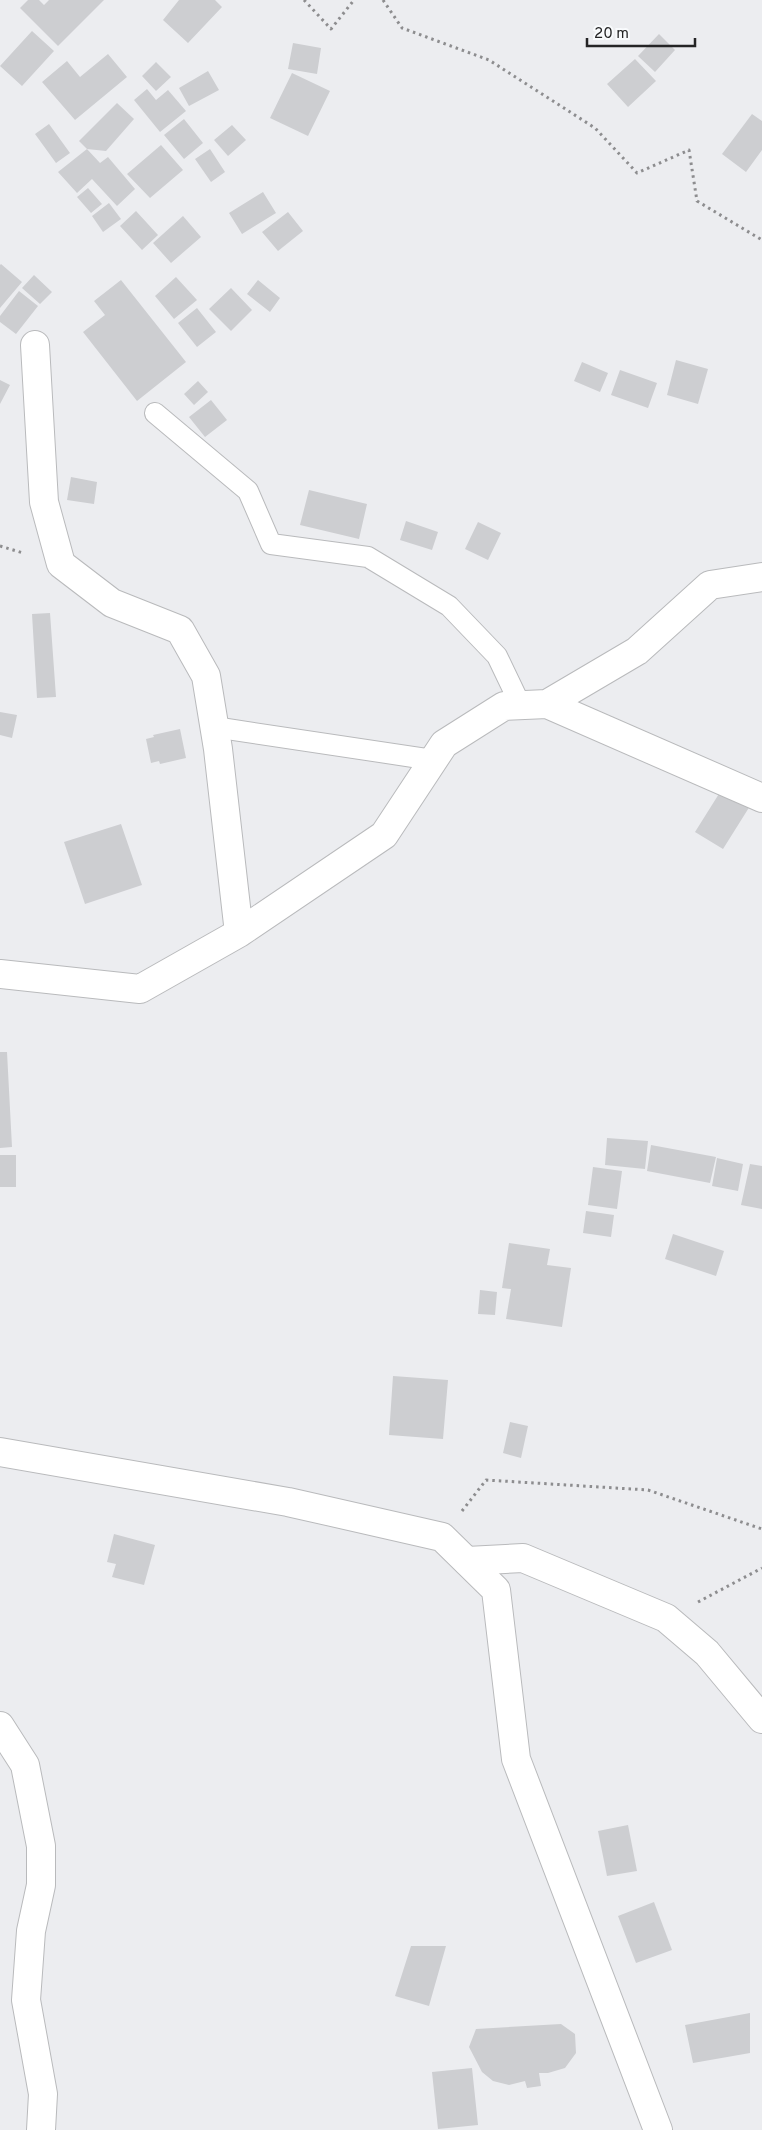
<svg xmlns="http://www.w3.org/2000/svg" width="762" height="2130" viewBox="0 0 762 2130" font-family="Overpass,sans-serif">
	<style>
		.building { fill: #cdced1 }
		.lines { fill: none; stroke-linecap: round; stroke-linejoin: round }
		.service-casing { stroke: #b9babc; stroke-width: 22 }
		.minor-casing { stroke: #b9babc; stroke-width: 30 }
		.tertiary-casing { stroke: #b9babc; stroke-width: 30 }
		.path { stroke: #8d8d8f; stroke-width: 3; stroke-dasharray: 2.5 4; stroke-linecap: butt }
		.service { stroke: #fff; stroke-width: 20 }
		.minor { stroke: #fff; stroke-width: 28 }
		.tertiary { stroke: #fff; stroke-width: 28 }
	</style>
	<rect width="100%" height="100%" fill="#ecedf0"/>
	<path class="building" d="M28 0H39L44 5 49 0H104L58 46 20 8Z
		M179 0H215L222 7 188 43 163 20Z
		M32 31 54 51 22 86 0 66Z
		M659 34 675 50 655 72 638 56Z
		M293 43 321 48 317 74 288 69Z
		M108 54 127 77 75 120 42 82 67 61 80 77Z
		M635 59 656 81 628 107 607 84Z
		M156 62 171 77 156 91 142 76Z
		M208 71 219 90 189 106 179 88Z
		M292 73 330 91 308 136 270 118Z
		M147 89 156 100 168 90 186 111 160 132 134 100Z
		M117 103 134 119 106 151 87 149 100 163 108 157 135 189 117 206 92 179 77 193 58 172 87 149 79 141Z
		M752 114 762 121V150L746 172 722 154Z
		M184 119 203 143 184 159 164 135Z
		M49 124 70 153 56 163 35 134Z
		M232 125 246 140 228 156 214 140Z
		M161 145 183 170 150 198 127 174Z
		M210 149 225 172 211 182 195 159Z
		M88 188 102 204 91 213 77 197Z
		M263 192 276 213 242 234 229 213Z
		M109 203 121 219 103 232 92 216Z
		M136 211 158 235 142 250 120 226Z
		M288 212 303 231 278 251 262 232Z
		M183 216 201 237 171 263 153 243Z
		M1 264 22 282 0 308V265Z
		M34 275 52 292 40 304 22 288Z
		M176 277 197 300 174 319 155 296Z
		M121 280 186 362 137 401 83 332 105 315 94 301Z
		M258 280 280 298 270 312 247 294Z
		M231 288 252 310 231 331 209 309Z
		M19 291 38 306 16 334 0 322V316Z
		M197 308 216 332 197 347 178 323Z
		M676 360 708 369 698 404 667 395Z
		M582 362 608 373 600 392 574 381Z
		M620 370 657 383 648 408 611 395Z
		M0 380 10 385 0 404Z
		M198 381 208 392 194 405 184 394Z
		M211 400 227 420 205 437 189 417Z
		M71 477 97 482 94 504 67 500Z
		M309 490 367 504 359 539 300 525Z
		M406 521 438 532 432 550 400 540Z
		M478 522 501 533 488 560 465 549Z
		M50 613 56 697 37 698 32 614Z
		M0 712 17 715 12 738 0 735Z
		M180 729 186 758 160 764 159 761 151 763 146 739 154 737 153 735Z
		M722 789 750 806 723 849 695 832Z
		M121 824 142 885 85 904 64 842Z
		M0 1052H7L12 1147 0 1148Z
		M607 1138 648 1141 645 1169 605 1165Z
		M651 1145 716 1157 710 1183 647 1171Z
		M0 1155H16V1187H0Z
		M717 1158 743 1164 738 1191 712 1186Z
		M750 1164 762 1166V1209L741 1205Z
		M593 1167 622 1171 617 1209 588 1205Z
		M586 1211 614 1215 611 1237 583 1233Z
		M673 1234 724 1251 716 1276 665 1259Z
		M509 1243 550 1249 547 1265 571 1268 562 1327 506 1319 511 1289 502 1288Z
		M480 1290 497 1292 495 1315 478 1314Z
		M393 1376 448 1380 443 1439 389 1435Z
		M510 1422 528 1426 521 1458 503 1453Z
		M114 1534 155 1545 144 1585 112 1577 116 1564 107 1562Z
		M628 1825 637 1871 607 1876 598 1831Z
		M654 1902 672 1950 636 1963 618 1916Z
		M411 1946H446L429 2006 395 1996Z
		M750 2013V2053L693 2063 685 2025Z
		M561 2024 575 2034 576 2053 565 2068 548 2073H539L541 2086 527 2088 525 2081 509 2085 493 2081 482 2072 469 2047 476 2029Z
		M472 2068 478 2125 438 2129 432 2072Z"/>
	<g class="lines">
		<defs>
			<path id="service" d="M155 413 248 491 271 544 368 557 449 606 497 656 520 704
				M214 727 433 760"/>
			<path id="minor" d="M35 345 44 502 61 564 112 603 180 630 206 676 218 749 239 933
				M547 704 762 798
				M0 974 140 989 239 933 384 835 444 744 504 706 547 704 637 651 710 585 762 577
				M467 1561 523 1558 666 1618 707 1653 762 1719
				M0 1726 25 1765 41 1846V1885L31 1931 26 2000 43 2094 41 2130"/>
			<path id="tertiary" d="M0 1452 288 1502 442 1537 496 1590 516 1759 658 2130"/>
		</defs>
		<use href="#service" class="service-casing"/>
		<use href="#minor" class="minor-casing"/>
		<use href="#tertiary" class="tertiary-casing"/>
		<path class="path" d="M304 0 331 29 354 0
			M383 0 402 28 489 60 595 128 637 173 689 150 697 201 762 240
			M0 546 23 553
			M462 1511 486 1480 648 1490 762 1529
			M698 1602 762 1568"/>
		<use href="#service" class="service"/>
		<use href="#minor" class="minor"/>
		<use href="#tertiary" class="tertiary"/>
	</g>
	<path d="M587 38v8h108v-8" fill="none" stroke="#242425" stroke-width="2.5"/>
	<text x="594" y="38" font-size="15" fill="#242425" stroke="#f9fbfd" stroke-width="4" paint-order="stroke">20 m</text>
</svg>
